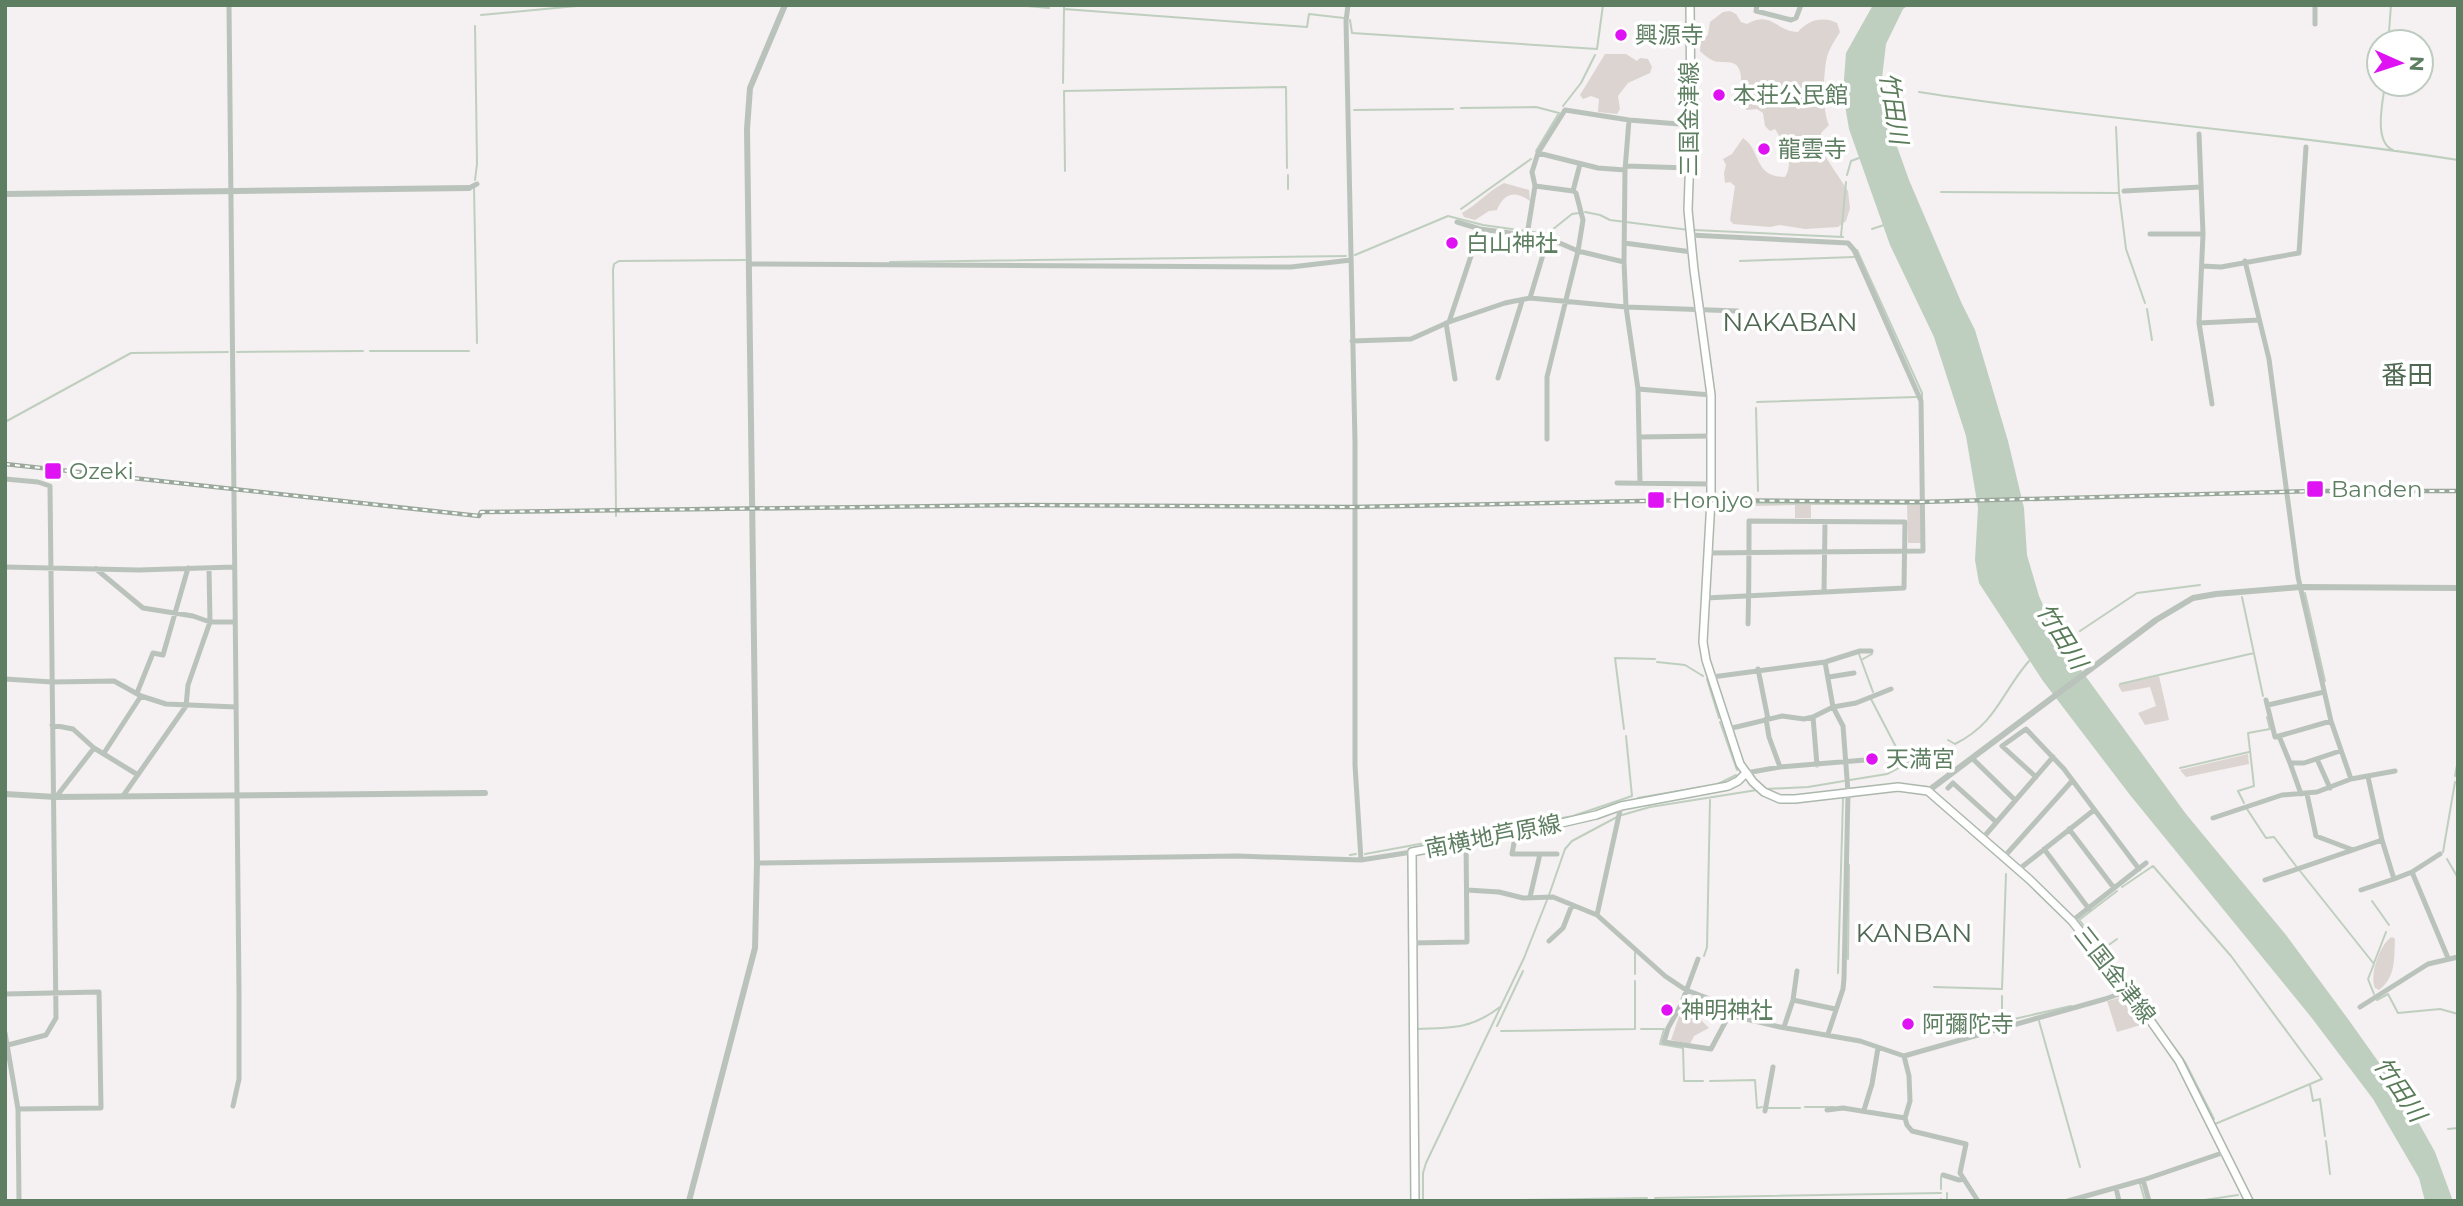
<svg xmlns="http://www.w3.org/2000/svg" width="2463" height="1206" viewBox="0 0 2463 1206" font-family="Montserrat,'Noto Sans JP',sans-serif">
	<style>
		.green { fill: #dcd4d0 }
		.water { fill: #bfcfbf }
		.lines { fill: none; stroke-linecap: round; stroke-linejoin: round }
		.stream { stroke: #bfcfbf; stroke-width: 2 }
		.secondary-casing { stroke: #acb8ad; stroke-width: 10 }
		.minor { stroke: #bac3bb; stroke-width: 5 }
		.tertiary { stroke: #bac3bb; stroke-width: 6 }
		.secondary { stroke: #fff; stroke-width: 7 }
		.rail-casing { stroke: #99a89b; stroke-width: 4.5 }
		.rail { stroke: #fff; stroke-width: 2; stroke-dasharray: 5; stroke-linecap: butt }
		.poi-dot { fill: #de12f2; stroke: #fff; stroke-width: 2.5 }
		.labels { text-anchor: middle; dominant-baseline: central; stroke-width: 7; stroke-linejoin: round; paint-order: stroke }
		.poi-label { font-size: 23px; fill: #5d7e61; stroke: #fff; text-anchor: start }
		.street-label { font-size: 23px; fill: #5d7e61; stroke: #fff }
		.water-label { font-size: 24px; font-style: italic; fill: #597b58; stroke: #fff }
		.quarter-label { font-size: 26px; fill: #4f6852; stroke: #fff }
	</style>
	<rect width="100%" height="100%" fill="#f5f0f1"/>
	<path class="green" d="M1730 11 1736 14 1741 22 1747 24C1772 10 1776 32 1798 32 1808 20 1823 16 1837 23L1840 32C1835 40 1829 49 1827 57 1823 74 1822 111 1829 125L1821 133 1823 153 1848 191 1850 208 1846 221 1838 227 1805 229 1780 225 1770 227 1733 224 1730 220 1735 186 1730 182 1725 183 1724 173 1726 165 1723 159 1732 154 1743 138C1762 151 1753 177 1785 177 1795 161 1784 143 1775 129L1770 131 1765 126 1763 113 1757 109 1747 110C1731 98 1746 84 1739 69 1735 59 1723 64 1714 61 1709 59 1704 55 1700 51L1701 41 1708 35 1710 22 1723 12Z
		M1605 54H1626L1637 61 1640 58 1648 59 1652 67 1650 73 1628 83 1618 96 1620 109 1617 114 1598 112 1599 99 1591 96 1583 99 1580 95Z
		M1504 183 1529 190 1530 201C1515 190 1504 193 1497 210L1489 211 1475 220 1464 217 1462 213C1478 204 1488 191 1504 183Z
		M1921 499 1922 543H1908L1907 505H1811V518H1795V505L1716 507 1717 502Z
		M2159 676 2169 720 2145 725 2138 713 2156 706 2150 687 2122 692 2118 685Z
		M2248 754 2249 764 2186 777 2180 770Z
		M2392 937 2395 939C2394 959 2396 977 2379 990L2375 988C2369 976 2380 943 2392 937Z
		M2123 997 2144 1024 2117 1032 2107 1001Z
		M1684 1002 1695 1003 1700 1019 1709 1028 1694 1036 1690 1044 1671 1040Z"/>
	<path class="water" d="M1873 5H1909L1903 9 1886 44 1882 78 1885 113 1909 180 1962 304 1975 330 2008 441 2024 508 2027 555 2039 596 2057 637 2186 814 2286 935 2348 1019 2407 1102 2435 1152 2453 1201H2425L2419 1178 2373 1099 2311 1017 2130 795 2043 681 1979 583 1975 560 1978 508 1966 436 1934 337 1890 245 1849 129 1843 93 1846 53Z"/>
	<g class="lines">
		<path class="stream" d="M1015 5 1049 8
			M1064 5V9L1307 27 1309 14 1344 18
			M481 15 587 5
			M1350 20 1352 33 1597 49 1603 5
			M2389 32 2391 5
			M2388 42V38
			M1063 83 1064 10
			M2385 84C2383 101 2373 142 2393 150
			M1919 92C2098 120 2280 132 2458 160
			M1563 106 1581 83 1595 55
			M1461 108 1536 107 1559 113 1536 151
			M1354 110 1453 109
			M2116 127 2119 193 2126 249 2145 303
			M1065 171 1064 91 1286 87 1287 168
			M1847 175 1851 161 1859 158
			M475 180 477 164 475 26
			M474 187 477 343
			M1288 189V175
			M1941 192 2118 193
			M1461 209 1531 159
			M1585 212 1600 215 1610 220 1689 230
			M1872 229 1884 225
			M1694 230 1843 237
			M1841 236 1846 182
			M1857 250 1922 393V398
			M1355 255 1448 216 1483 225 1547 234 1572 214 1579 213
			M1740 261 1854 257
			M890 262 1346 256
			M2147 309 2152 340
			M370 351H469
			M237 352 363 351
			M1757 402 1916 397
			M1756 408 1758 491
			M5 422 131 353 228 352
			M1716 503 1920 504
			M616 508 613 270 614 264 619 261 745 260
			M616 513V516
			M2305 593 2325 681
			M2242 597 2263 696
			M2080 631 2137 593 2200 585
			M1859 654 1873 692
			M1863 659 1872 654
			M1657 662 1685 665 1703 676
			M1707 679 1719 718
			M2120 684 2254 653
			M1871 699 1896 747
			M1720 722 1737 770
			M1624 729 1615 658 1655 659
			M1948 740 1955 744C1997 723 2001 693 2029 661
			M2180 768 2249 752
			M2455 776 2458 760
			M1850 780 1887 774 1932 750
			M1718 784 1736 775
			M1766 789 1808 787 1844 781
			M1638 798 1702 787
			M2244 803 2238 791 2254 786 2248 733 2270 729 2267 717
			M2247 809 2266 838 2274 837 2296 866
			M1622 815 1650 807 1757 790
			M2443 852 2455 782
			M1365 854 1573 816 1632 796 1626 736
			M1350 855 1356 854
			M2447 859 2458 878
			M2300 871 2374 964 2368 979 2374 994
			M2122 887 2153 866 2231 956 2322 1079 2215 1124
			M2117 891 2079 920 2103 949 2117 939
			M1549 895 1565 849 1572 841 1617 817
			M2372 901 2389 925
			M1635 953V974
			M1704 956 1707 947 1710 800
			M1848 959 1849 865
			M2374 963 2386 932
			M1838 973 1843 799
			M2129 985 2185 1062 2214 1119
			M1934 987 2002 989 2006 874
			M2002 996V1020L2014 1019 2071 1006
			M2377 1000 2388 994 2398 1013 2440 1009 2458 1014
			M2039 1021 2080 1167
			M1497 1026 1523 971
			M1417 1029C1453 1028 1471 1029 1500 1007
			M1641 1029H1664L1660 1044 1683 1048 1684 1081H1703
			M1501 1031 1635 1029V981
			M1710 1081 1755 1080 1757 1108 1762 1107
			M2310 1085 2313 1101 2320 1099 2325 1136
			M1805 1107H1834
			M1768 1108H1800
			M2448 1129 2458 1128
			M2326 1141 2330 1174
			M2140 1184 2145 1201
			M1941 1189V1177
			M1947 1193V1201
			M1655 1198 1941 1193
			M1941 1199V1201
			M1423 1201V1173L1426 1163 1524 958 1547 900
			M1456 1201 1647 1198
			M2198 1201 2238 1195"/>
		<defs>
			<path id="secondary" d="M1690 5 1691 125 1688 210 1694 270 1711 395V500L1703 642 1706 660 1740 764 1753 782 1764 792 1780 799H1795L1898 787 1928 791 2029 879 2072 921 2143 1010 2179 1061 2249 1201
				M1415 1201 1412 852 1553 825 1596 815 1621 806 1728 786 1738 781 1746 773"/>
		</defs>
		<use href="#secondary" class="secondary-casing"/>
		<path class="minor" d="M229 5 239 991V1079L233 1106
			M1348 5 1346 21 1355 442V765L1361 860
			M1757 5 1756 11 1791 20 1796 18 1801 5
			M2315 24V5
			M1629 120 1625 170 1624 262 1626 307 1638 389 1640 483
			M2199 134 2203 234 2199 323 2212 404
			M1538 153 1598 168 1625 170
			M1626 166 1689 168
			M1535 186 1573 191 1576 193 1583 220 1578 251 1547 377V439
			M469 188 477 184
			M1573 191 1580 164
			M2124 191 2201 187
			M1457 222 1480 229 1548 238 1578 251 1624 262
			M2150 234H2203
			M1527 235 1535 186 1532 172 1538 153 1565 110 1629 120 1691 125
			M1690 235 1848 243 1854 250 1921 401 1923 551 1708 553
			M1624 243 1692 252
			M2245 261 2269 359 2298 577 2331 721 2351 779
			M749 264 1291 267 1351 260
			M2202 266 2221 267 2299 253 2306 147
			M1530 298 1548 238
			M1449 322 1480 229
			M1446 323 1455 379
			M2199 323 2259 320
			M1352 341 1411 339 1449 322 1505 303 1530 298 1626 307 1738 311
			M1498 378 1522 301
			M1638 389 1711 395
			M1639 437 1711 436
			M5 479 38 482 50 486 56 1018 46 1035 8 1045
			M1617 483 1711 484
			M5 567 139 570 234 567
			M96 569 143 608 193 616 210 622H235
			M1824 592 1825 522
			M1706 598C1772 595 1838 591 1904 588L1905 522 1749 521C1749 556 1749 590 1748 624
			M1825 662 1833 707 1843 726 1848 792 1844 978 1843 989 1828 1034
			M1758 669 1768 719
			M1712 677 1825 662 1860 651H1871
			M1829 677 1854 673
			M5 679 52 682 114 681 141 696 166 704 236 707
			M137 693 153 653 163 655 188 568
			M2266 700 2275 737 2279 736 2290 763H2304L2340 751
			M2268 705 2324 692
			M1813 717 1817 765
			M1766 719 1769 737 1780 767
			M52 725 73 729 94 748 138 775
			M1728 729 1782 716 1804 719 1813 717 1833 707 1856 703 1891 689
			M2279 736 2331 721
			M104 753 141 696
			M1973 759 2015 800
			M2317 759 2330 788
			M2290 763 2301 794
			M1746 773 1780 767 1865 760
			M2036 777 2002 746 2026 729 2064 769 2139 869
			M2368 777 2382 840
			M1948 788 1953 783 1995 821
			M2307 794 2316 836 2353 850
			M123 796 186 706 188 685 210 622 209 568
			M56 797 94 748
			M2213 818 2282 795 2317 792 2351 779 2395 771
			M2069 829 2114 888
			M1516 832 1512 854H1540
			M1982 839 2053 757
			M2044 849 2089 909
			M2004 857 2072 781
			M757 863 1237 856 1361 860 1412 852
			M2018 870 2094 810
			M2412 872 2448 958
			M2265 880 2382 840 2394 879 2412 872 2440 854
			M1467 890 1499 892 1523 898 1553 897 1597 915 1665 976 1686 990 1718 1002 1729 1015 1780 1027 1860 1041 1904 1056 2105 999 2122 993 2125 986
			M2361 890 2394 879
			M1530 897 1540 854H1557
			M1597 915 1621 806
			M2072 921 2146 863
			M1549 941 1563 928 1572 905
			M1411 943 1467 942 1466 840
			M1698 959 1681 1005 1668 1028 1664 1042 1711 1049 1729 1015
			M5 994 99 992 101 1108 18 1109
			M1793 1000 1797 971
			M2360 1007 2428 964 2458 957
			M1784 1027 1793 1000 1835 1009
			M5 1033 18 1109 19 1201
			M1904 1056 1909 1076 1910 1101 1905 1118 1907 1125 1912 1131 1966 1144 1960 1173 1978 1201
			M1827 1110 1843 1108 1905 1118
			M1864 1110 1872 1084 1878 1048
			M1765 1111 1773 1067
			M1943 1175 1959 1180 1964 1179
			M2143 1180 2149 1201
			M2116 1188 2119 1201
			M2068 1201 2143 1180 2225 1152"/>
		<path class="tertiary" d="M5 194 469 188
			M1928 791 2156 620 2193 598 2216 594 2300 587 2458 588
			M5 794 56 797 485 793
			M689 1201 755 948 757 863 747 129 750 88 785 5"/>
		<use href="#secondary" class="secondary"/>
		<defs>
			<path id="rail" d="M5 464 479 516 481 512 1026 505 1354 507 1690 500 1920 502 2315 491H2458"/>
		</defs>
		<use href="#rail" class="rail-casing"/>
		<use href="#rail" class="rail"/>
	</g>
	<g class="poi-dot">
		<circle cx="1621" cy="35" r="7"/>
		<circle cx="1719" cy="95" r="7"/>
		<circle cx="1764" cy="149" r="7"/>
		<circle cx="1452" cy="243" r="7"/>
		<rect x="44" y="462" width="18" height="18" rx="3.5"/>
		<rect x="2306" y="480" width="18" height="18" rx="3.5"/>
		<rect x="1647" y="491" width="18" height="18" rx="3.5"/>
		<circle cx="1872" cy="759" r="7"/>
		<circle cx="1667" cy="1010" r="7"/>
		<circle cx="1908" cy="1024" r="7"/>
	</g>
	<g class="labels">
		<g class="poi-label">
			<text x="1635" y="35">興源寺</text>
			<text x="1733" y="95">本荘公民館</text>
			<text x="1778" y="149">龍雲寺</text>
			<text x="1466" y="243">白山神社</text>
			<text x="69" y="471">Ozeki</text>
			<text x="2331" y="489">Banden</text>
			<text x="1672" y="500">Honjyo</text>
			<text x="1886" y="759">天満宮</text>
			<text x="1681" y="1010">神明神社</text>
			<text x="1922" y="1024">阿彌陀寺</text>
		</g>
		<g class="street-label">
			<text transform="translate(1689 119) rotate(-90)">三国金津線</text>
			<text transform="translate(1493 836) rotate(-11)">南横地芦原線</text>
			<text transform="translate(2115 975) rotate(52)">三国金津線</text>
		</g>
		<g class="water-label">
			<text transform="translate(1894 108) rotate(81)">竹田川</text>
			<text transform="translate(2062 636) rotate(58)">竹田川</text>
			<text transform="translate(2400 1089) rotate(56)">竹田川</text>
		</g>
		<g class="quarter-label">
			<text x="1790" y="322">NAKABAN</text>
			<text x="2407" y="375">番田</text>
			<text x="1914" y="933">KANBAN</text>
		</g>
	</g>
	<rect width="2463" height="1206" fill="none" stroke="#5d7e61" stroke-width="14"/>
	<g transform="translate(2400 63) rotate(93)"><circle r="33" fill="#ffffff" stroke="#becbc0" stroke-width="2"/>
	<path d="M0-5L12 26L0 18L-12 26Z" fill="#de12f2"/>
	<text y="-10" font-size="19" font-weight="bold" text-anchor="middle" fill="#5d7e61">N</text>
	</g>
</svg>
